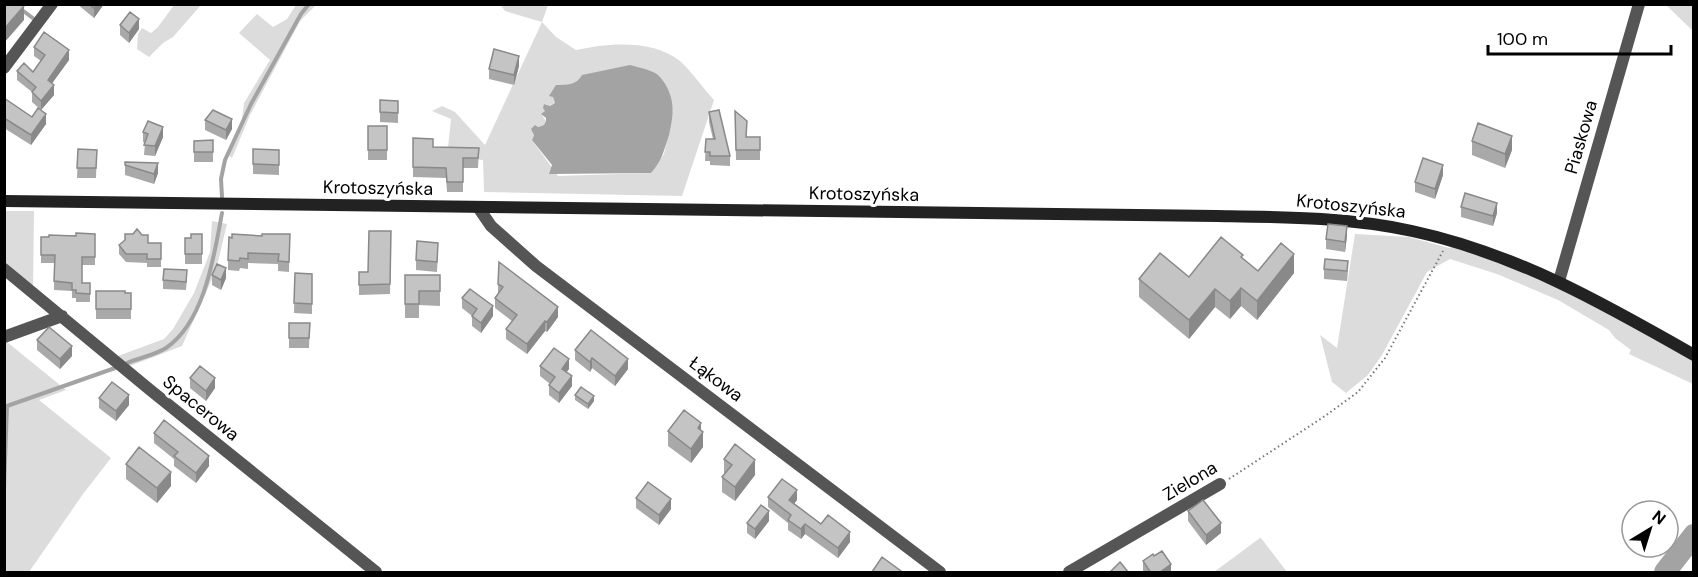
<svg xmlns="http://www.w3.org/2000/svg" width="1698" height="577" viewBox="0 0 1698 577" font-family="'DM Sans',sans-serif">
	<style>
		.green { fill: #dcdcdc; fill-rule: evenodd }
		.water { fill: #a3a3a3 }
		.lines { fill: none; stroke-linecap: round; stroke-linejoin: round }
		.stream { stroke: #a3a3a3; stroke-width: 4 }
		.river { stroke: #a3a3a3; stroke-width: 22 }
		.path { stroke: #777; stroke-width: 2; stroke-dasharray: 1.5 3; stroke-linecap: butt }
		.street { stroke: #555; stroke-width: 12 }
		.secondary { stroke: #222; stroke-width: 12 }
		.wall { fill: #a9a9a9 }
		.shaded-wall { fill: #898989 }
		.building { fill: #c4c4c4; stroke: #898989; stroke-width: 1.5 }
		.labels { text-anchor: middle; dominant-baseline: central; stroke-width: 6; stroke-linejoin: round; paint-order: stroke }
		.street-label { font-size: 18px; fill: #000; stroke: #fff }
	</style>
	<rect width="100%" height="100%" fill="#fff"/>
	<path class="green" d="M500 4 548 5 542 22 556 37 576 50C608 43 652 39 680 61 692 72 703 88 714 100L682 196 484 192 483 160 447 157 451 119 432 111 442 106 455 112 485 145 542 22 505 11ZM579 80 668 136 664 154 651 173 558 176 532 140 537 127 544 125 546 121 542 115 545 111V104L549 106 555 103 553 97Z
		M174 5H210L207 6 201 5 173 37 163 43 149 57 137 49 138 34 142 28 151 33 158 27Z
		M296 5H316L300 21 250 115 232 158 227 154 242 119 244 103 270 60 239 33 257 14 273 27 287 19Z
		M1666 5H1693V31Z
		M4 211H34L33 288 5 265Z
		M212 221 227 224 216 270 182 346 130 366 118 356 164 339 173 329 194 293 210 252Z
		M1355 234 1409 237 1449 248 1455 246 1498 261 1584 299 1693 361V384L1629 354 1631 350 1615 338 1609 330 1558 300 1497 274 1450 259 1427 272 1382 355 1368 375 1346 393 1332 382 1320 335 1337 348Z
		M7 342 66 390 39 400 111 458 83 494 29 572H5L4 343Z
		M1693 523V548L1675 572H1656Z
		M1261 538 1287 572H1214L1260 538Z"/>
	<path class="water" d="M630 65C640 68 654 70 660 77 676 96 674 114 669 135 664 150 662 161 651 173L549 174 552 165 532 140 534 135 531 129 535 125 538 127 544 125 546 121V118L541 114 545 111 543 108 544 104 550 106 555 103 553 97 549 96 556 85C567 85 577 85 582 75Z"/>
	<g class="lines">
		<path class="stream" d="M22 10 34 19
			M222 197 221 179 225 160 251 104 301 14 309 4
			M127 363C139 358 155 355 166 348 205 321 214 256 222 213
			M4 488 7 406 115 368"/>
		<path class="river" d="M1665 572 1694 535"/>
		<path class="path" d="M1229 479 1325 416 1358 392 1385 358 1443 251"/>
		<path class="street" d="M4 68 52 4
			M478 207 491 226 536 266 940 572
			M4 269 149 389 376 572
			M1559 281 1639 4
			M4 337 62 316
			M1069 572 1220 484"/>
		<path class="secondary" d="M4 201 1217 216C1281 217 1348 217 1412 231 1515 253 1603 303 1694 355"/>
	</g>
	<path class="wall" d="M77 4H104L94 18Z
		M120 25 139 29 129 43 120 35Z
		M34 47 69 60 52 83 54 95 41 110 32 102V92L17 80V71L33 72 41 61 34 56Z
		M519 66 514 85 489 79V69Z
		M4 98 32 117 46 124 31 145 4 128Z
		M380 100 398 101V123L380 122Z
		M735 111 747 137H760V160H736Z
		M709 112 730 156V166L710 165V161H705L706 139H713L709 122Z
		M205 120 232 129 226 140 205 130Z
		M368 126H387V160H368Z
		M143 132 163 137 155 156 144 155 145 143 143 142Z
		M413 138 433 147 479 148 478 168H463V192H447L446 178 413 177Z
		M213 140V162H194V141Z
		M1472 141 1512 150 1505 168 1472 155Z
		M78 149 97 150 96 178H77Z
		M253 149 279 150V175L253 174Z
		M125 165 158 173 154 184 125 175Z
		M1443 175 1435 199 1415 192V182Z
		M1461 207 1497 213 1493 226 1461 217Z
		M391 231 390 294 359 295V272H368Z
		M95 234V265H82V283L90 294V302H76V298H72V291L54 290V263H41V237Z
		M202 234V264H185V238H191Z
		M290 234 289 272 278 271V264L248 263V269L240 268 239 271 228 270V260L262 236Z
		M142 235 148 243H161V267H147V263L126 262 119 254V245Z
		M1347 236 1345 252 1326 249V239Z
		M438 253 437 272 416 270V260Z
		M1243 259 1258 271 1294 273 1257 320 1241 306 1230 319 1215 307 1189 339 1139 297V279L1189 277Z
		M1324 269 1348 271 1347 281 1324 279Z
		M295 273 312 274V314L294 313Z
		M212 275 226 278 221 290 212 285Z
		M405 275H440V306L419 305V318H405Z
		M187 279 186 290 163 289V280Z
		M498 284 558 317 547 332 545 331 527 354 506 339V329L512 321 495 308V298L498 294Z
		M96 291 131 293V319H96Z
		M462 298 493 316 481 333 472 326V316L462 308Z
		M289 323H310L309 348H289Z
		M37 340 72 356 60 369 37 350Z
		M575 350 628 369 615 386 592 368 590 372 575 360Z
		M540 366 569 369 566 372 572 386 559 403 549 395V385L550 384 540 376Z
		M190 378 215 388 206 401 190 388Z
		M575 395 594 401 588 409 575 400Z
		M99 398 129 405 116 421 99 408Z
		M701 430 703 447 691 463 668 446V431Z
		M154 433 209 466 196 483 174 466V459L154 443Z
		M724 459 755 475 735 501 722 492V477L725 474 724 473Z
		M126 464 171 486 157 503 126 479Z
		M768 497 797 500 794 503 821 524 850 542 838 558 805 534 801 539 788 530V523L768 507Z
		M636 498 671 509 659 525 636 508Z
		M1188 511 1221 533 1206 545 1188 521Z
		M769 521 755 539 747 533V523Z
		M1143 561 1171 573H1144L1143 571Z"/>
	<path class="shaded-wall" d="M96 4H104L94 18V8Z
		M24 6V20L4 43V29Z
		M139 19V29L129 43V33Z
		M69 50V60L48 89V80Z
		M519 56V66L514 85V75Z
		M54 85V95L41 110V101Z
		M46 114V124L31 145V135Z
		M232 119V129L226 140V130Z
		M163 127V137L155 156V146Z
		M1512 136V150L1505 168V154Z
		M158 163V173L154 184V174Z
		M1443 165V175L1435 199V189Z
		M1497 203V213L1493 226V216Z
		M1347 226V236L1345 252V242Z
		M1294 254V273L1257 320V301Z
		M226 268V278L221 290V280Z
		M1241 288V306L1230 319V301Z
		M1215 289V307L1189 339V320Z
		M493 306V316L481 333V323Z
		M558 307V317L547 332V322Z
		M545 321V331L527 354V344Z
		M72 346V356L60 369V359Z
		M592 358V368L590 372V362Z
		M569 359V369L562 378V369Z
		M628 359V369L615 386V376Z
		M572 376V386L559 403V393Z
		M215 378V388L206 401V391Z
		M129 395V405L116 421V411Z
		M594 396V401L588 409V404Z
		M701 423V435L703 432V447L691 463V449L698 428Z
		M209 456V466L196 483V473Z
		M755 460V475L735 501V487Z
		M171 472V486L157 503V488Z
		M797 490V500L789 510V500Z
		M671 499V509L659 525V515Z
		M769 511V521L755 539V529Z
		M1221 523V533L1206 545V535Z
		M805 524V534L801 539V529Z
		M850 532V542L838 558V548Z
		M1171 564V573H1159Z"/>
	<path class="building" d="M4 4H21L24 6 4 29Z
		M89 4H96L94 8Z
		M130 12 139 19 129 33 120 25Z
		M44 32 69 50 48 80 54 85 41 101 32 92 36 87 17 71 24 63 33 72 45 55 34 47Z
		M494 49 519 56 514 75 489 69Z
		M4 98 32 117 38 108 46 114 31 135 4 118Z
		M380 100 398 101V113L380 112Z
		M213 110 232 119 226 130 205 120Z
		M719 110 730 156H710V152H705L706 139H715L709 112Z
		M735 111 747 121 746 137H760V150H736Z
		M148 121 163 127 155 146 144 145 148 134 143 132Z
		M1478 123 1512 136 1505 154 1472 141Z
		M368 126H387V150H368Z
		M413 138 433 139V147L479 148 478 158H463V182H447L446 168 413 167Z
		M213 140V152H194V141Z
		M78 149 97 150 96 168H77Z
		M253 149 279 150V165L253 164Z
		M1423 158 1443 165 1435 189 1415 182Z
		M125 162 158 163 154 174 125 165Z
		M1465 193 1497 203 1493 216 1461 207Z
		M1328 224 1347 226 1345 242 1326 239Z
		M137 229 142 235H148V243H161V259H147V254H126L119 245 125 240V234H133Z
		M369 231H391L390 284 359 285V272H368Z
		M76 233 95 234V257H82V283H90V294L76 293V290H72V283L54 281 55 255H41V237H49V235L76 236Z
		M191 234H202V254H185V238H191Z
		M232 234 262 236V234H290L289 262 278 261 279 254 248 253V259L240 258 239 261 228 260 229 237 232 238Z
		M1221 237 1243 255 1241 257 1258 271 1281 243 1294 254 1257 301 1241 288 1230 301 1215 289 1189 320 1139 279 1160 253 1189 277Z
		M417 241 438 243 437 262 416 260Z
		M1325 259 1348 261 1347 271 1324 269Z
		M499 262 558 307 547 322 545 321 527 344 506 329 517 315 495 298 503 287 498 284Z
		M217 264 226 268 221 280 212 275Z
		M164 269 187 270 186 282 163 280Z
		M295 273 312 274V304L294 303Z
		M405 275H440V291H419V304H405Z
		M470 289 493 306 481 323 472 316 477 309 462 298Z
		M96 291H125V293H131V309H96Z
		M289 323H310L309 338H289Z
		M49 327 72 346 60 359 37 340Z
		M591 330 628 359 615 376 592 358 590 362 575 350Z
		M554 348 569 359 562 369 572 376 559 393 549 385 555 377 540 366Z
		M200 366 215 378 206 391 190 378Z
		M112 382 129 395 116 411 99 398Z
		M581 387 594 396 588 404 575 395Z
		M684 410 701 423 698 428 703 432 691 449 668 431Z
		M164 420 209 456 196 473 174 456 178 452 154 433Z
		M735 444 755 460 735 487 722 477 732 465 724 459Z
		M139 447 171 472 157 488 126 464Z
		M782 479 797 490 789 500 821 524 828 515 850 532 838 548 805 524 801 529 788 520 791 515 768 497Z
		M648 482 671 499 659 515 636 498Z
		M1203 500 1221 523 1206 535 1188 511Z
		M761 505 769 511 755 529 747 523Z
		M1162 551 1171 564 1159 573H1151L1143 561 1153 554 1154 556Z
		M882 557 901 571 900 573H873L872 572Z
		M1120 562 1129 573H1109Z"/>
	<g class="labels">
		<g class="street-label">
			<text transform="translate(1581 137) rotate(-74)">Piaskowa</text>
			<text transform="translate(378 188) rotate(1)">Krotoszyńska</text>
			<text transform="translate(864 194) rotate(1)">Krotoszyńska</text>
			<text transform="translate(1351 206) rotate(6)">Krotoszyńska</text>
			<text transform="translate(716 379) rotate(37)">Łąkowa</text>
			<text transform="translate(201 408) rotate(39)">Spacerowa</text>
			<text transform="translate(1190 481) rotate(-31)">Zielona</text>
		</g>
	</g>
	<rect width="1698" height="577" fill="none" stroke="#000000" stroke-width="12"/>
	<g transform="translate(1650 529) rotate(38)"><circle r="28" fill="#ffffff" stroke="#999999" stroke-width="1.5"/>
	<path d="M0-4.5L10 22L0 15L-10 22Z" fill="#000000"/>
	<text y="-9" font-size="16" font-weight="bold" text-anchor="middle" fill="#000000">N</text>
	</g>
	<path d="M1488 45v9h183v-9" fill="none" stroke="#000000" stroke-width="3"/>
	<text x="1497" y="45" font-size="18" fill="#000000" stroke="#ffffff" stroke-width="4.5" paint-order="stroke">100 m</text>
</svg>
